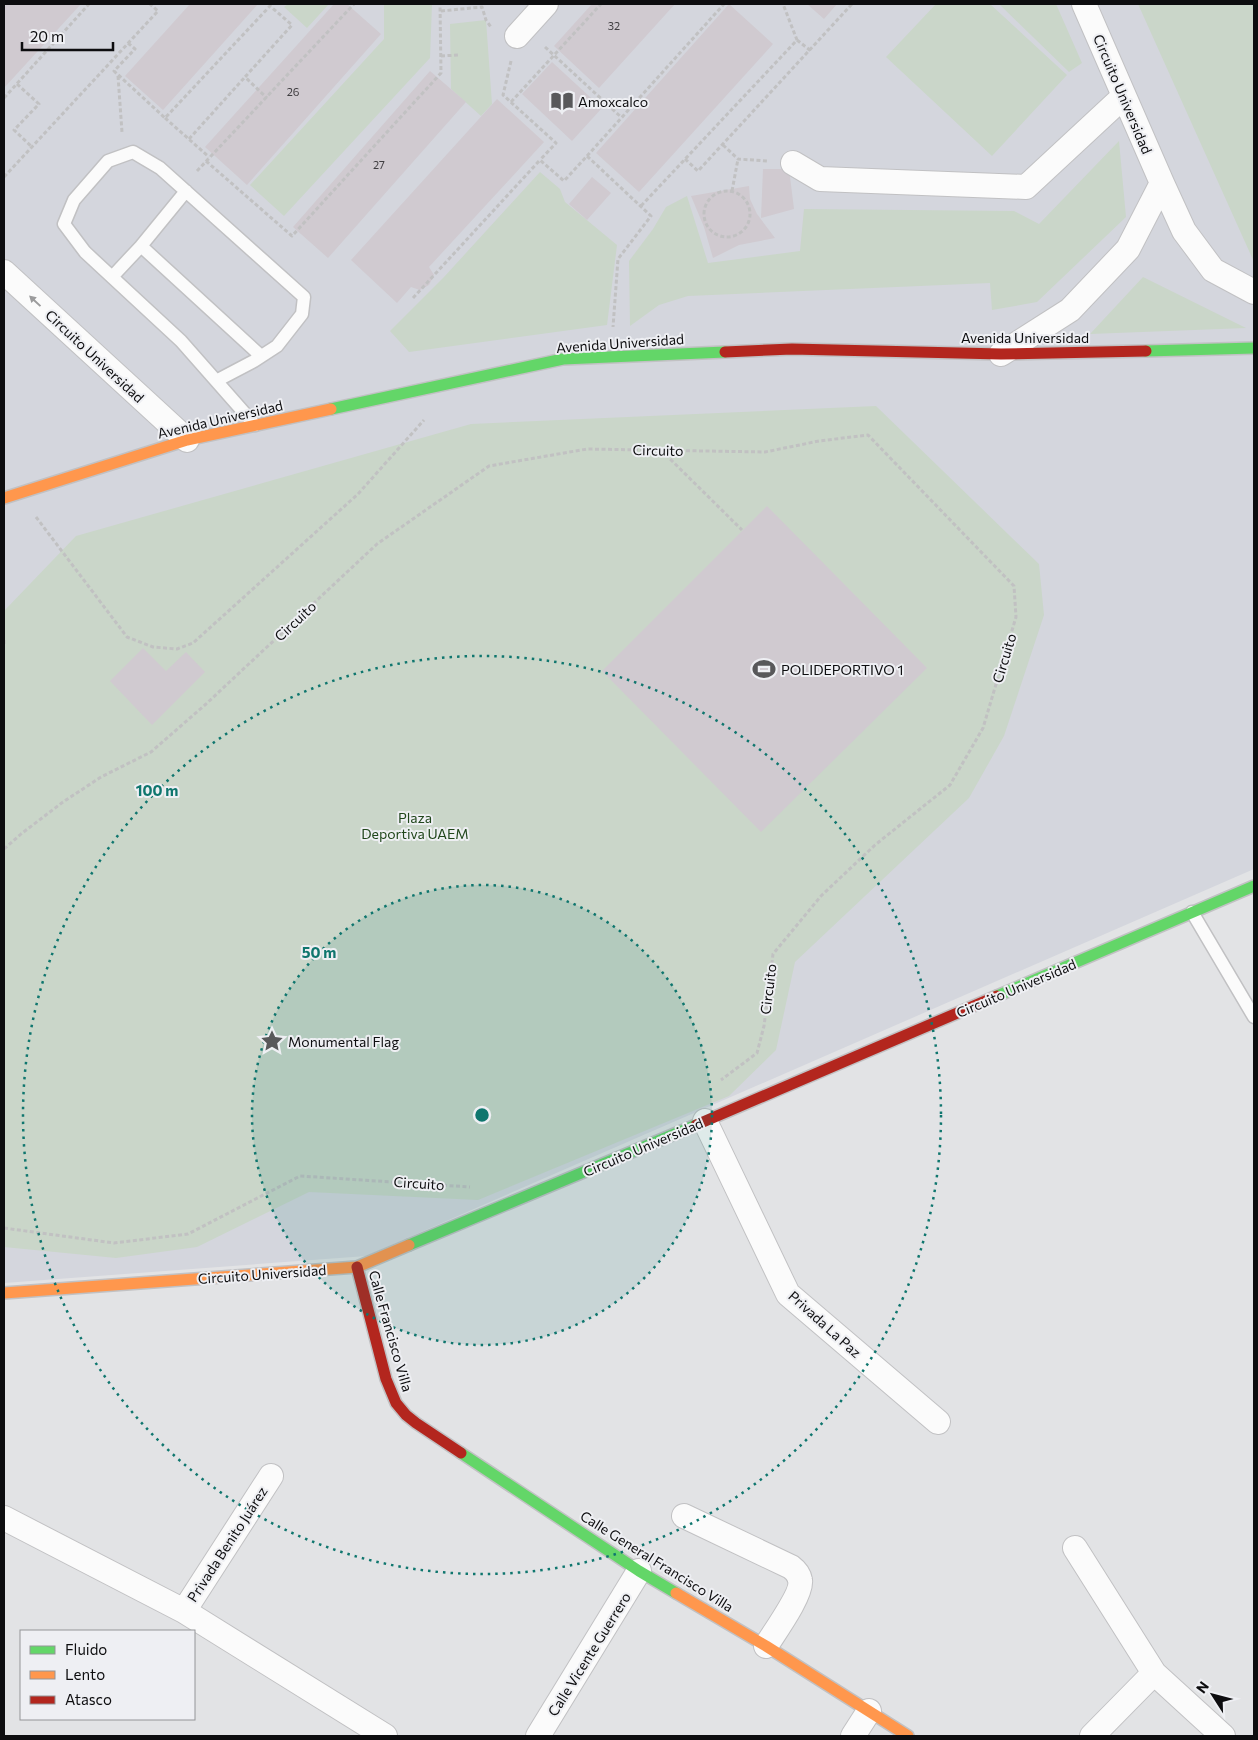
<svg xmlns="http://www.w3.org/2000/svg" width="1258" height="1740" viewBox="0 0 1258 1740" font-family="Commissioner,sans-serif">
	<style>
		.built { fill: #d4d6dd }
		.green { fill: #cad6c9 }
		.building { fill: #d0cad0 }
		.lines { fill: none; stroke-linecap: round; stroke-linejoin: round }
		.lane-casing { stroke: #c1c1c3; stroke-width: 15 }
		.street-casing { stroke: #c1c1c3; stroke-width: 26 }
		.fast-casing { stroke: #c1c1c3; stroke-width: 14 }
		.slow-casing { stroke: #c1c1c3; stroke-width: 14 }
		.jam-casing { stroke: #c1c1c3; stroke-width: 14 }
		.path { stroke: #c1c1c2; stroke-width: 3; stroke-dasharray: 4 2.5; stroke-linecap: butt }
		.lane { stroke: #fbfbfb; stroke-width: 12 }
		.street { stroke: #fbfbfb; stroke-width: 24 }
		.fast { stroke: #63d668; stroke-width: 11 }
		.slow { stroke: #ff974d; stroke-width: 11 }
		.jam { stroke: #b3261e; stroke-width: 11 }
		.oneway { fill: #9c9c9d }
		.ring { fill: none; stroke: #0f766e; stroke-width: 2.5; stroke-dasharray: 2.5 5 }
		.labels { text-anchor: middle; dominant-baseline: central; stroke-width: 4; stroke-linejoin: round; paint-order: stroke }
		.number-label { font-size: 11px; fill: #403e41 }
		.street-label { font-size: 14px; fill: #0d0d0f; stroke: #eeeff3 }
		.poi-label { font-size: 14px; fill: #0d0d0f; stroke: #eeeff3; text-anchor: start }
		.park-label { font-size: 14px; fill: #20461b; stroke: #eeeff3 }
		.centre { fill: #0f766e; stroke: #eeeff3; stroke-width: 2.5 }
		.ring-label { font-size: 15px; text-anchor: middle; font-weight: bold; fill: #0f766e; stroke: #eeeff3; stroke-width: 4; stroke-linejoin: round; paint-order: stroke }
	</style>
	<rect width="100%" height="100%" fill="#e2e3e5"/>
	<path class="built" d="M4 4H1254V869L366 1256 4 1283Z"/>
	<path class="green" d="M288 4H329L307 28 284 7Z
		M384 4H432L430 58 284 216 250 185 384 39Z
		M936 4H990L1067 75 992 156 886 57Z
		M999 4H1056L1082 63 1069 72Z
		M1138 4H1254V262Z
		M486 20 492 104 481 116 451 89 450 24Z
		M1119 141 1126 217 1037 302 992 310 990 283 688 296 659 305 630 326 629 261 653 229 666 207 687 196 708 263 800 251 804 209 1014 211 1039 224Z
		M540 172 560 189 565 202 617 245 607 325 409 352 390 331 444 277Z
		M1143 277 1246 328 1090 334Z
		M876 406 1039 564 1044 615 1004 736 969 798 795 962 776 1050 729 1096 478 1200 309 1192 197 1247 116 1258 4 1247V611L76 536 471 424Z"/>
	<path class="building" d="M7 4H81L4 88V7Z
		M190 4H258L163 110 125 76Z
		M334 4H347L381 34 247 185 205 147Z
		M592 4H675L599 88 554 46Z
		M729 4 773 44 639 192 596 153Z
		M807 4H837L824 19Z
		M552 62 602 108 572 141 522 94Z
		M430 71 466 102 328 258 293 227Z
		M497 99 544 142 429 267 434 275 429 285 420 290 411 287 397 303 351 260Z
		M763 169H789L794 209 761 218Z
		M592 177 611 193 587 220 569 204Z
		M749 186 750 199 757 214 775 238 739 245 713 258 704 227 691 196Z
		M767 506 927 668 761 832 602 671Z
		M143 648 166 671 186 652 205 672 152 725 110 681Z"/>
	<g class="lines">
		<defs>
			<path id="lane" d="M141 246 186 191
				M112 277 141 246 261 356
				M216 381 254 361 277 346 302 314 304 297 160 168 133 152 108 161 74 200 64 224 85 252 181 341 255 425
				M1192 912 1254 1017"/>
			<path id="street" d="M1084 4 1162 183 1184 231 1213 270 1254 292
				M517 36 546 4
				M793 163 820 179 1026 187 1124 96
				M4 272 187 440
				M1001 354 1070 310 1128 249 1162 183
				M705 1121 788 1294 938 1422
				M684 1516 791 1567C795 1570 799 1574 800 1580 803 1593 774 1633 766 1646
				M4 1518 184 1611 385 1736
				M1075 1548 1154 1673 1223 1736
				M184 1611 271 1476
				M538 1736 639 1571
				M853 1736 869 1711
				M1092 1736 1154 1673"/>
			<path id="fast" d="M1146 351 1254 348
				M331 409 563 359 725 352
				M997 996 1254 886
				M409 1245 696 1125
				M461 1453 639 1571 676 1593"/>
			<path id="slow" d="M4 498 187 440 331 409
				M4 1293 357 1267 409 1245
				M676 1593 766 1646 908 1736"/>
			<path id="jam" d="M725 352 792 349 1001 354 1146 351
				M696 1125 997 996
				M357 1267 386 1379 396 1403 406 1415 416 1423 461 1453"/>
		</defs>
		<use href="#lane" class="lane-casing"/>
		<use href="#street" class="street-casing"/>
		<use href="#fast" class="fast-casing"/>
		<use href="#slow" class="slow-casing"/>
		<use href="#jam" class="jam-casing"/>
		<path class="path" d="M441 11 482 7 486 20 491 27
			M797 40 811 51
			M128 43 135 49 114 71 165 118 270 6 292 25 245 77 267 98
			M545 47 621 117
			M441 56 458 55
			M511 61 503 95 556 143 540 160
			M118 76 122 132
			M17 84 39 104 14 130 32 147
			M4 98 89 4
			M511 102 601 4
			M165 118 209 157
			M189 139 245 77
			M723 145 738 159 767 161
			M587 156 724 4
			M685 159 698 171 852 4
			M206 161 292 236 441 73 440 4
			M197 171 354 4
			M4 177 158 11 150 4
			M704 214a23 23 0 1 1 46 0a23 23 0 1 1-46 0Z
			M732 191 738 159
			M641 206 797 40 783 4
			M413 298 540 160 564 181 587 156 651 216 618 259 613 327
			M661 450 742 530
			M36 517 127 637 153 647 177 649 193 643 358 494 424 420
			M4 640V644
			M4 849 21 834 63 802 101 777 151 752 206 704 377 544 489 466 587 449 765 452 819 441 868 435 1014 586 1016 617 983 728 950 785 875 845 821 896 773 954 764 1026 757 1053 721 1080
			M4 1228 114 1243 188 1234 300 1176 470 1187"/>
		<use href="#lane" class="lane"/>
		<use href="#street" class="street"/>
		<use href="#fast" class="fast"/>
		<use href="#slow" class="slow"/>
		<use href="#jam" class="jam"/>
	</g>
	<defs><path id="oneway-solid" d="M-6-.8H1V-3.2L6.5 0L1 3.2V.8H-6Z" transform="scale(1.25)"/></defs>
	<use class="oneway" href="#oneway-solid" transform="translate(35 301) rotate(-137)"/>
	<circle cx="482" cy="1115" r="230" fill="#0f766e" fill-opacity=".12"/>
	<g class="ring">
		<circle cx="482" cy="1115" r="230"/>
		<circle cx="482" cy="1115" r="459"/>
	</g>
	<defs>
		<symbol id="library-bare" viewBox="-9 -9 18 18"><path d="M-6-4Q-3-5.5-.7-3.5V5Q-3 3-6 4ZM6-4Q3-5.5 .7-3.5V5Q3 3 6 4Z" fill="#58585a" stroke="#eeeff3" stroke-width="2.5" paint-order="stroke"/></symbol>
		<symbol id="stadium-bare" viewBox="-9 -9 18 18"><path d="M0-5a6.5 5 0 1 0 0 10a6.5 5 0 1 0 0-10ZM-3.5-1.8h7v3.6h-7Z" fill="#58585a" stroke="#eeeff3" stroke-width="2.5" paint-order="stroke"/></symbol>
		<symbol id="sight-bare" viewBox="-9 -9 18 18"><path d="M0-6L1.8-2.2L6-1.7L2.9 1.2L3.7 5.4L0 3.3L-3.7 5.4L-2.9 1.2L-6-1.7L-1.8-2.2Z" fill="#58585a" stroke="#eeeff3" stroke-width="2.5" paint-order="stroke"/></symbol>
	</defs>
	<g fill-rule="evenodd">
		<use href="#library-bare" x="546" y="85" width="32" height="32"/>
		<use href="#stadium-bare" x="748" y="653" width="32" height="32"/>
		<use href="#sight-bare" x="256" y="1025" width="32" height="32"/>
	</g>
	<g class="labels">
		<g class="number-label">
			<text x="614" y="25">32</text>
			<text x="293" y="91">26</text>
			<text x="379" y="164">27</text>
		</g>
		<g class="street-label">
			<text transform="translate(1123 94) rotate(67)">Circuito Universidad</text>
			<text x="1025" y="337">Avenida Universidad</text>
			<text transform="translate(620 343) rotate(-4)">Avenida Universidad</text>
			<text transform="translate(95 356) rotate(43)">Circuito Universidad</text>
			<text transform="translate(220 419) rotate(-13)">Avenida Universidad</text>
			<text transform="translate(658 450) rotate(1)">Circuito</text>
			<text transform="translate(295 621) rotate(-43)">Circuito</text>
			<text transform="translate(1004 658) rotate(-73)">Circuito</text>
			<text transform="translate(1016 988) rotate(-23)">Circuito Universidad</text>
			<text transform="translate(768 989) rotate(-83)">Circuito</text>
			<text transform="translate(643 1147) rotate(-23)">Circuito Universidad</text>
			<text transform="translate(419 1183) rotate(4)">Circuito</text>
			<text transform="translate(262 1274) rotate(-4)">Circuito Universidad</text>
			<text transform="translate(825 1324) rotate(42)">Privada La Paz</text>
			<text transform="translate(391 1331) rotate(74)">Calle Francisco Villa</text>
			<text transform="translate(227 1544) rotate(-57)">Privada Benito Juárez</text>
			<text transform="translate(657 1561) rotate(32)">Calle General Francisco Villa</text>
			<text transform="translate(589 1654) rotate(-58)">Calle Vicente Guerrero</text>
		</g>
		<g class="poi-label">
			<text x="578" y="101">Amoxcalco</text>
			<text x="781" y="669">POLIDEPORTIVO 1</text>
			<text x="288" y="1041">Monumental Flag</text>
		</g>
		<g class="park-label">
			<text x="415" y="817">Plaza<tspan x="415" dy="16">Deportiva UAEM</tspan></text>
		</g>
	</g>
	<circle cx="482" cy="1115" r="8" class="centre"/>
	<g class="ring-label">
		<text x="157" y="796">100 m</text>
		<text x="319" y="958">50 m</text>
	</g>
	<rect width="1258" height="1740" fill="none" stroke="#0d0d0f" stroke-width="10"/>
	<rect x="20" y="1630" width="175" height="90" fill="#eeeff3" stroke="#949598"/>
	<rect x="30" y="1646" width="25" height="8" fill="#63d668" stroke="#949598"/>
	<text x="65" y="1655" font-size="15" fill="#0d0d0f">Fluido</text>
	<rect x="30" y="1671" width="25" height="8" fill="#ff974d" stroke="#949598"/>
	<text x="65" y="1680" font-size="15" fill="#0d0d0f">Lento</text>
	<rect x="30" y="1696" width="25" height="8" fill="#b3261e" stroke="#949598"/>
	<text x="65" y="1705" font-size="15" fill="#0d0d0f">Atasco</text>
	<g transform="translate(1213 1695) rotate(306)" stroke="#eeeff3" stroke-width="4" paint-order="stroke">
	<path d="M0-4L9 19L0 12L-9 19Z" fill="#0d0d0f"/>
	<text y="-8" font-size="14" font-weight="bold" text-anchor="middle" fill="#0d0d0f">N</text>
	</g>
	<path d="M22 42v8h91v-8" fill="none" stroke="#0d0d0f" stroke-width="2.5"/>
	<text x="30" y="42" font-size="15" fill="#0d0d0f" stroke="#eeeff3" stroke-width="4" paint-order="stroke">20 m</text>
</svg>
